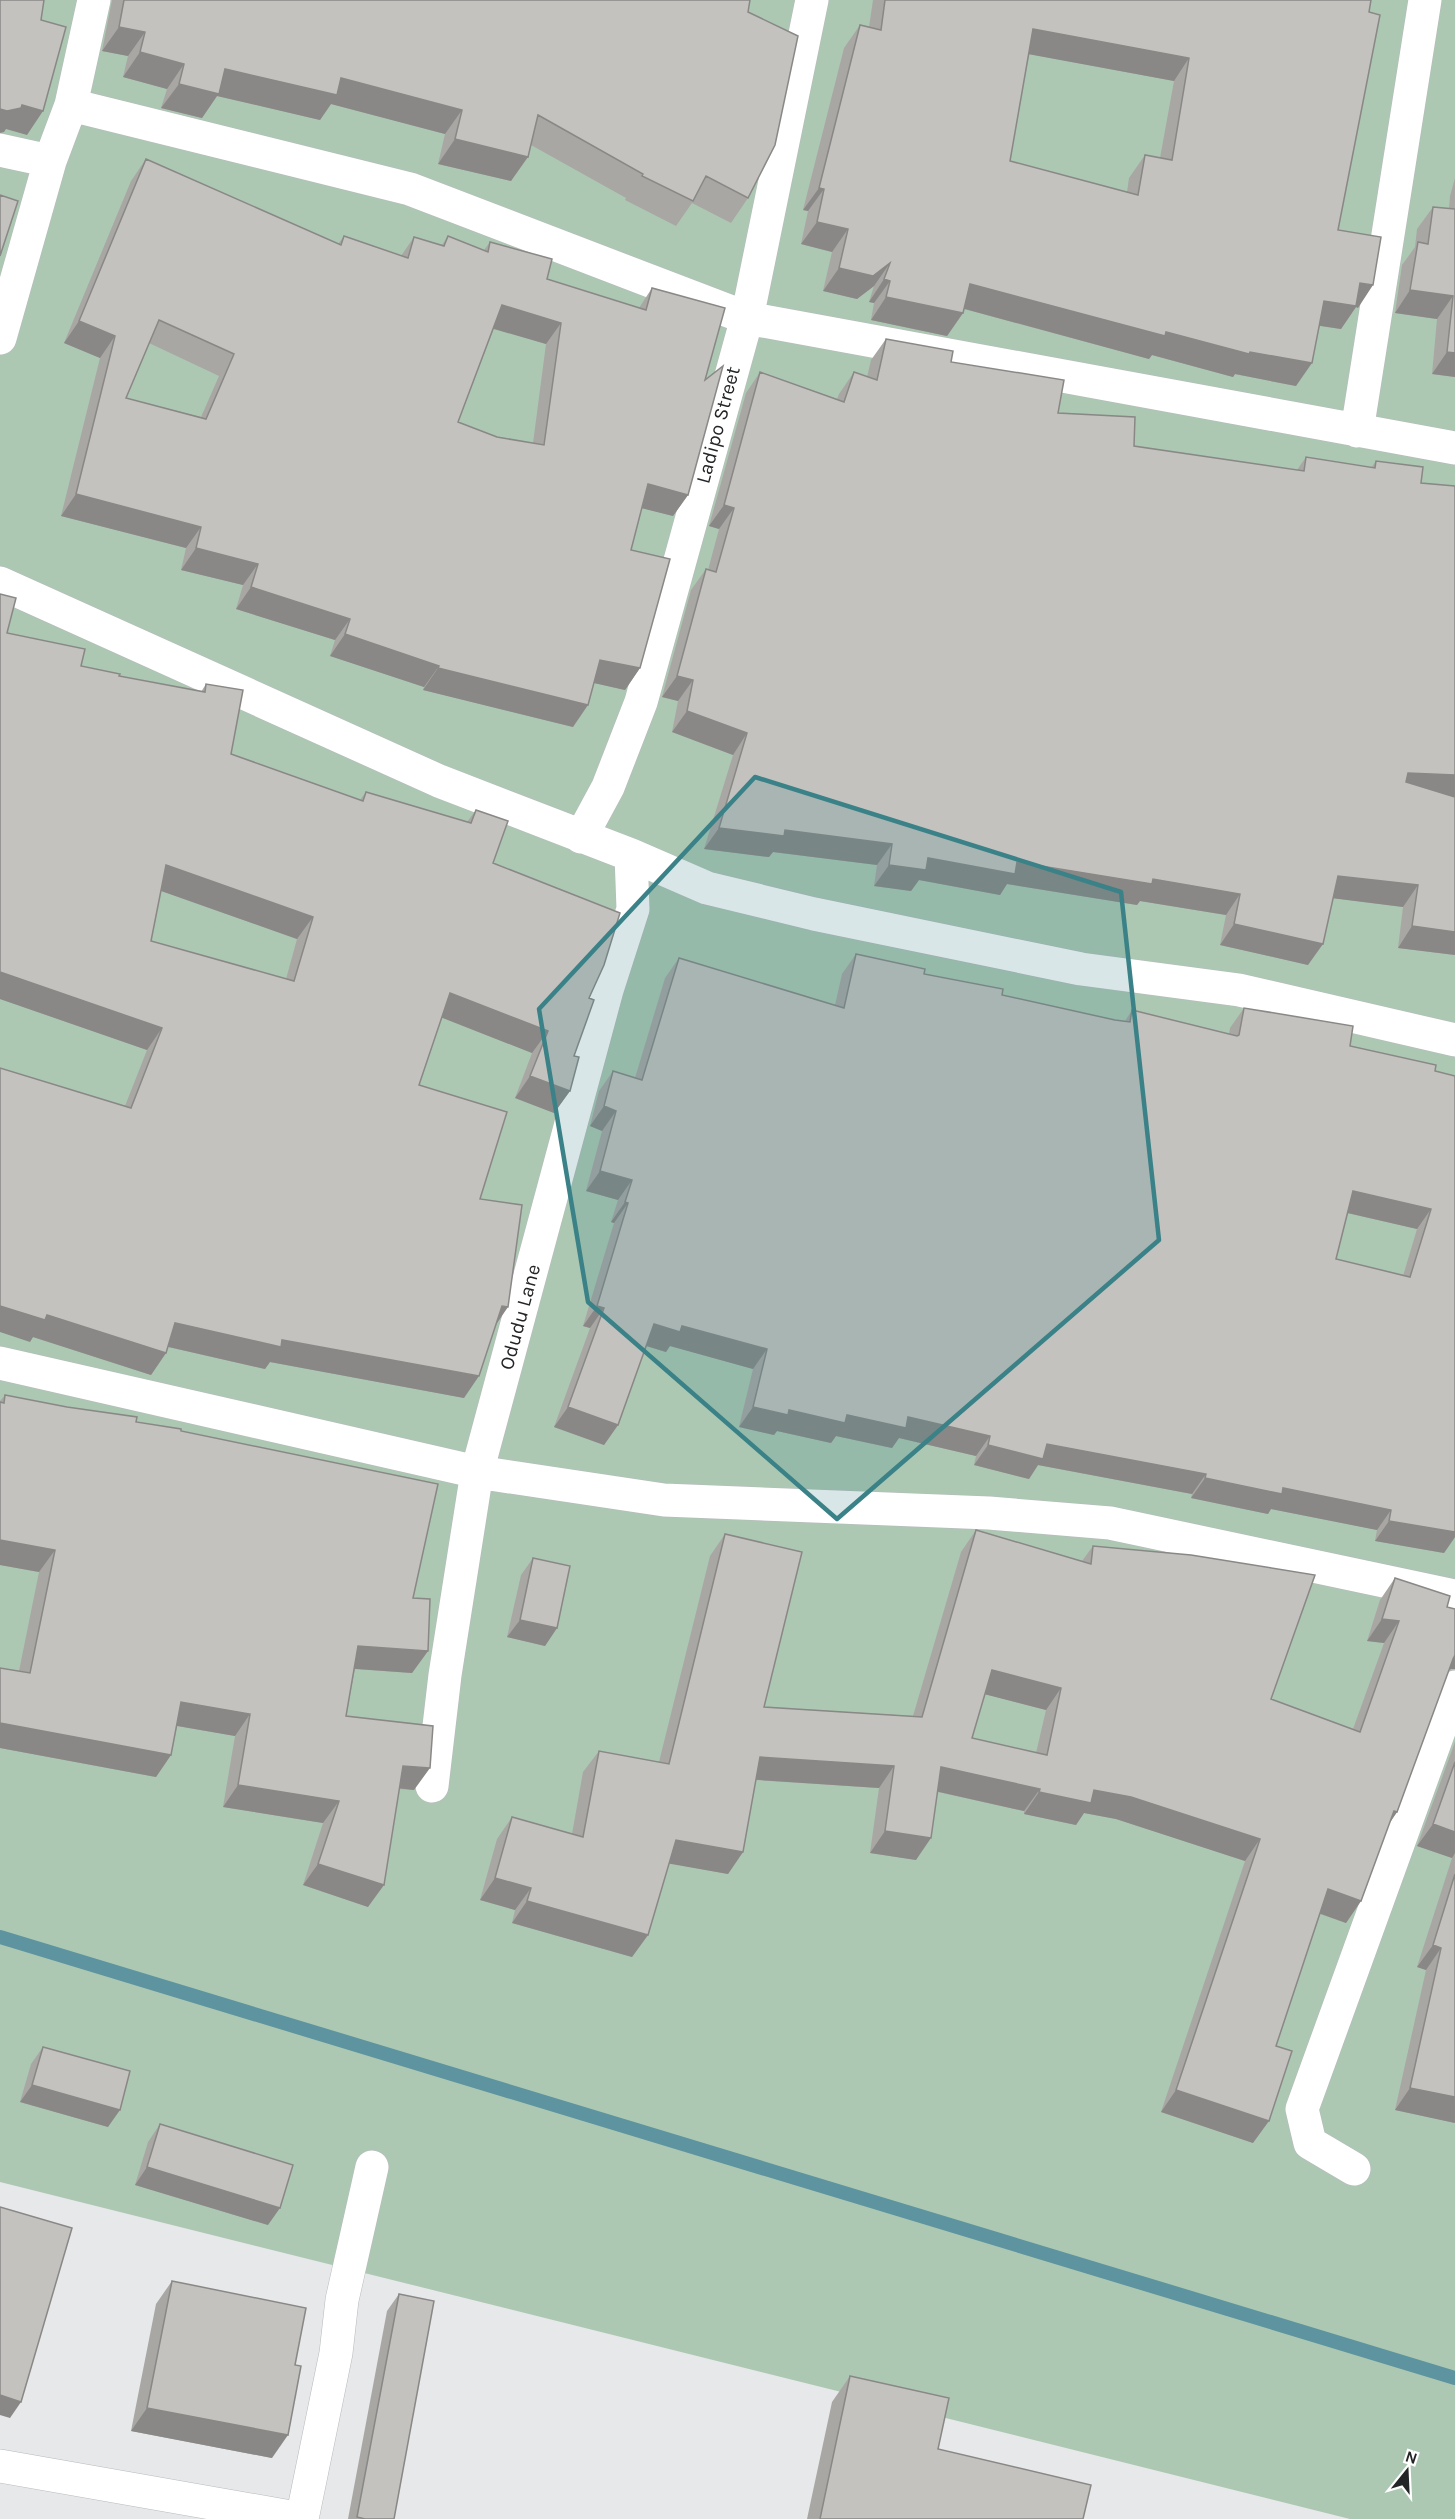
<svg xmlns="http://www.w3.org/2000/svg" width="1455" height="2519" viewBox="0 0 1455 2519" font-family="Karla,sans-serif">
	<style>
		.green { fill: #acc8b2 }
		.lines { fill: none; stroke-linecap: round; stroke-linejoin: round }
		.stream { stroke: #5d949f; stroke-width: 14 }
		.minor-casing { stroke: #b8bbbd; stroke-width: 34 }
		.minor { stroke: #fff; stroke-width: 33 }
		.wall { fill: #a9a7a4; fill-rule: evenodd }
		.shaded-wall { fill: #898886 }
		.building { fill: #c4c2bf; stroke: #898886; stroke-width: 1.5; fill-rule: evenodd }
		.marked { fill: #3a8287; fill-opacity: 0.2; stroke: #3a8287; stroke-width: 4.5; stroke-linejoin: round }
		.labels { text-anchor: middle; dominant-baseline: central; stroke-width: 4.5; stroke-linejoin: round; paint-order: stroke }
		.street-label { font-size: 20px; fill: #242526; stroke: #fff }
	</style>
	<rect width="100%" height="100%" fill="#e6e8ea"/>
	<path class="green" d="M0 0H1455V2519H1350L0 2182Z"/>
	<g class="lines">
		<path class="stream" d="M0 1937 1455 2378"/>
		<defs>
			<path id="minor" d="M71 105 410 189 747 318 1455 448
				M0 150 50 161
				M0 338 50 161 71 105 94 0
				M1357 431 1425 0
				M0 583 439 781 631 855 707 888 814 914 1081 969 1239 990 1455 1040
				M581 837 608 787 641 702 747 318 812 0
				M0 1363 477 1472 664 1500 989 1513 1110 1523 1455 1596
				M432 1786 445 1675 477 1472 607 990 633 909 631 855
				M1354 2169 1310 2143 1302 2109 1455 1687
				M0 2466 302 2519
				M302 2519 336 2353 342 2300 372 2167"/>
		</defs>
		<use href="#minor" class="minor-casing"/>
		<use href="#minor" class="minor"/>
	</g>
	<path class="wall" d="M112 0H750L748 12V198L731 223 692 203 676 226 625 200 626 198 531 145 511 181 438 164 445 134 331 104 320 120 217 96 202 118 161 108 167 89 123 77 128 56 102 51Z
		M873 0H1371L1338 230 1358 308 1356 307 1341 329 1320 326 1296 386 1235 374 1233 377 1152 355 1149 359 964 309 963 313 947 336 871 320 874 303 869 302 874 286 857 299 823 291 832 252 801 244 808 211 803 210 844 48 860 25 869 27ZM1029 54 1174 81 1160 158 1145 155 1129 178 1127 192 1010 161Z
		M146 159 338 244 344 236 401 256 414 237 442 245 448 236 484 250 490 242 547 279 639 308 652 288 705 380 688 495 673 516 642 508 631 550 640 668 625 690 594 683 573 727 423 690 424 687 330 656 335 640 236 609 243 585 181 570 186 548 61 516 100 358 64 343 131 181ZM494 328 546 344 533 443 497 437 458 422ZM149 343 219 376 201 417 126 398Z
		M1455 178V377L1432 374 1437 319 1395 313 1402 265 1415 247 1417 229 1433 207 1449 209 1450 196Z
		M886 339 951 362 1058 413 1134 446 1297 470 1306 457 1371 468 1376 461 1421 483 1455 486V955L1398 948 1403 907 1333 898 1308 965 1220 945 1226 915 1140 901 1137 905 1007 884 1000 895 919 880 911 891 874 886 877 865 773 852 769 857 704 849 733 755 672 732 678 701 662 697 691 590 706 569 708 570 719 529 709 526 746 393 760 372 837 399 839 394 854 372 867 377 871 360Z
		M0 594 7 633 81 666 119 676 201 692 206 684 231 754 360 800 366 792 467 822 476 810 493 863 589 998 574 1056 570 1091 554 1113 515 1098 532 1053 442 1017 419 1085 480 1199 495 1326 464 1398 270 1362 265 1369 168 1347 166 1353 151 1375 33 1337 30 1342 125 1106 147 1050 0 999ZM161 891 297 939 286 979 151 941Z
		M856 954 924 974 1002 995 1115 1020 1125 1021 1132 1010 1229 1034 1230 1028 1244 1008 1350 1046 1455 1076V1537L1444 1553 1375 1541 1377 1530 1271 1509 1268 1514 1191 1498 1192 1494 1038 1465 1029 1479 974 1465 976 1456 899 1438 892 1448 836 1436 831 1443 777 1431 774 1435 739 1427 753 1369 670 1346 666 1352 646 1346 618 1425 604 1445 554 1427 590 1328 583 1326 614 1223 611 1222 618 1200 586 1191 602 1131 590 1126 599 1091 613 1071 635 1078 665 978 679 958 835 1005 842 974ZM1347 1213 1417 1229 1403 1276 1336 1259Z
		M5 1395 181 1431 413 1598 428 1651 412 1673 355 1669 346 1716 414 1790 399 1789 368 1907 303 1885 323 1823 223 1807 235 1736 177 1726 171 1755 156 1777 0 1748V1668L19 1671 39 1572 0 1565V1401Z
		M976 1530 1082 1561 1093 1546 1271 1699 1353 1729 1384 1643 1367 1641 1380 1600 1395 1578 1447 1607 1451 1669 1449 1670 1397 1812 1389 1824 1361 1901 1346 1923 1320 1914 1276 2046 1253 2143 1161 2112 1245 1861 1116 1819 1084 1813 1076 1825 1024 1814V1811L938 1792 916 1860 870 1853 879 1788 756 1780 743 1852 728 1874 669 1863 648 1935 632 1957 512 1923 515 1910 480 1900 497 1839 512 1817 572 1834 583 1772 599 1751 659 1762 710 1556 725 1534 764 1707 913 1716 961 1552ZM985 1694 1046 1710 1036 1753 972 1738Z
		M533 1558 557 1628 545 1646 507 1637 521 1575Z
		M1455 1742V2123L1395 2110 1426 1970 1417 1967 1452 1858 1417 1846Z
		M43 2047 108 2127 20 2102 31 2064Z
		M160 2124 268 2225 135 2185 148 2142Z
		M172 2281 272 2458 131 2431 156 2304Z
		M399 2294 394 2519H348L387 2311Z
		M850 2376 938 2449 1083 2519H807L832 2402Z"/>
	<path class="shaded-wall" d="M119 27 145 32 128 56 102 51Z
		M1033 29 1189 58 1174 81 1017 52Z
		M140 52 184 64 167 89 123 77Z
		M225 69 341 78 462 110 445 134 331 104 320 120 217 96 202 118 161 108 179 84Z
		M22 105 43 111 27 135 6 129 4 132 0 133V109Z
		M455 139 528 157 511 181 438 164Z
		M819 188 824 189 808 211 803 210Z
		M817 222 848 229 832 252 801 244Z
		M890 263 874 286 857 299 823 291 839 268Z
		M884 279 890 281 874 303 869 302Z
		M1360 283 1373 285 1358 308 1356 307 1341 329 1308 324 1324 301Z
		M970 284 1166 332 1250 352 1312 363 1296 386 1235 374 1233 377 1152 355 1149 359 954 306Z
		M1410 290 1453 296 1437 319 1395 313Z
		M886 297 963 313 947 336 871 320Z
		M502 305 561 323 546 344 487 327Z
		M79 321 115 336 100 358 64 343Z
		M1447 352 1455 353V377L1432 374Z
		M648 484 688 495 673 516 633 506Z
		M76 494 201 527 186 548 61 516Z
		M724 505 734 508 719 529 709 526Z
		M196 548 258 564 243 585 181 570Z
		M251 587 350 619 335 640 236 609Z
		M345 634 439 666 424 687 330 656Z
		M600 660 640 668 625 690 585 681Z
		M438 668 588 705 573 727 423 690Z
		M677 676 693 680 678 701 662 697Z
		M687 711 747 733 733 755 672 732Z
		M1408 773 1455 775V797L1393 794Z
		M719 828 785 830 892 844 877 865 773 852 769 857 704 849Z
		M928 858 1017 862 1153 879 1240 894 1226 915 1140 901 1137 905 1007 884 1000 895 919 880 911 891 874 886 889 865Z
		M166 865 313 917 297 939 150 887Z
		M1338 876 1418 885 1403 907 1323 897Z
		M1234 924 1323 944 1308 965 1220 945Z
		M1412 926 1455 932V955L1398 948Z
		M0 972 162 1028 147 1050 0 999Z
		M450 993 548 1031 532 1053 435 1015Z
		M530 1076 570 1091 554 1113 515 1098Z
		M604 1106 616 1111 602 1131 590 1126Z
		M600 1171 632 1180 618 1200 586 1191Z
		M1353 1191 1431 1209 1417 1229 1339 1211Z
		M625 1202 628 1203 614 1223 611 1222Z
		M0 1306 47 1315 166 1353 151 1375 33 1337 30 1342 0 1332Z
		M502 1306 508 1307 493 1329Z
		M597 1306 604 1308 590 1328 583 1326Z
		M175 1323 282 1340 479 1376 464 1398 270 1362 265 1369 160 1345Z
		M654 1324 682 1326 767 1349 753 1369 670 1346 666 1352 640 1344Z
		M568 1407 618 1425 604 1445 554 1427Z
		M753 1407 847 1415 908 1417 990 1436 976 1456 899 1438 892 1448 836 1436 831 1443 777 1431 774 1435 739 1427Z
		M1047 1444 1206 1474 1192 1494 1038 1465 1029 1479 974 1465 988 1445Z
		M1205 1478 1283 1488 1391 1510 1377 1530 1271 1509 1268 1514 1191 1498Z
		M1389 1521 1455 1532V1537L1444 1553 1375 1541Z
		M0 1540 55 1550 39 1572 0 1565Z
		M1382 1619 1399 1621 1384 1643 1367 1641Z
		M520 1620 557 1628 545 1646 507 1637Z
		M358 1646 428 1651 412 1673 343 1668Z
		M1455 1655V1669H1451L1443 1673Z
		M992 1670 1061 1688 1046 1710 976 1692Z
		M181 1702 250 1714 235 1736 166 1724Z
		M0 1723 171 1755 156 1777 0 1748Z
		M760 1757 894 1766 879 1788 745 1779Z
		M403 1766 430 1768 414 1790 388 1787Z
		M941 1767 1040 1789 1024 1811 926 1789Z
		M238 1785 339 1801 323 1823 223 1807Z
		M1094 1790 1131 1797 1260 1839 1245 1861 1116 1819 1084 1813 1076 1825 1024 1814 1039 1792Z
		M1394 1811 1397 1812 1382 1834Z
		M1433 1824 1455 1832V1853L1452 1858 1417 1846Z
		M885 1831 931 1838 916 1860 870 1853Z
		M676 1840 743 1852 728 1874 660 1862Z
		M318 1864 384 1885 368 1907 303 1885Z
		M495 1878 531 1888 515 1910 480 1900Z
		M1328 1889 1361 1901 1346 1923 1313 1911Z
		M527 1901 648 1935 632 1957 512 1923Z
		M1433 1945 1441 1948 1426 1970 1417 1967Z
		M32 2085 120 2110 108 2127 20 2102Z
		M1410 2088 1455 2097V2123L1395 2110Z
		M1176 2090 1269 2121 1253 2143 1161 2112Z
		M147 2167 280 2208 268 2225 135 2185Z
		M0 2395 21 2402 10 2418 0 2415Z
		M147 2408 288 2435 272 2458 131 2431Z"/>
	<path class="building" d="M0 0H44L41 20 66 27 43 111 22 105 21 108 7 111 0 109Z
		M124 0H750L748 12 798 36 775 145 748 198 706 176 693 201 642 176 643 174 538 115 528 157 455 139 462 110 341 78 337 95 225 69 219 94 179 84 184 64 140 52 145 32 119 27Z
		M885 0H1371L1369 12 1380 15 1338 230 1381 237 1373 285 1360 283 1356 306 1324 301 1312 363 1250 352 1249 354 1166 332 1165 336 970 284 963 313 886 297 890 281 884 279 890 263 873 276 839 268 848 229 817 222 824 189 819 188 860 25 881 30ZM1033 29 1189 58 1172 160 1145 155 1138 195 1010 161Z
		M146 159 341 245 344 236 408 258 414 237 444 246 448 236 488 252 490 242 552 259 547 279 646 310 652 288 725 308 705 380 723 366 688 495 648 484 631 550 670 559 640 668 600 660 588 705 438 668 439 666 345 634 350 619 251 587 258 564 196 548 201 527 76 494 115 336 79 321ZM502 305 561 323 544 445 497 437 458 422ZM159 320 234 354 206 419 126 398Z
		M0 195 18 201 0 256Z
		M1433 207 1455 209V353L1447 352 1453 296 1410 290 1418 242 1428 244Z
		M886 339 953 351 951 362 1064 380 1058 413 1135 417 1134 446 1304 471 1306 457 1375 468 1376 461 1423 467 1421 483 1455 486V775L1408 773 1406 782 1455 797V932L1412 926 1418 885 1338 876 1323 944 1234 924 1240 894 1153 879 1152 884 1017 862 1015 874 928 858 926 870 889 865 892 844 785 830 784 836 719 828 747 733 687 711 693 680 677 676 706 569 716 572 734 508 724 505 760 372 844 402 854 372 877 380Z
		M0 594 16 598 7 633 85 649 81 666 120 674 119 676 205 692 206 684 243 690 231 754 363 801 366 792 471 823 476 810 508 821 493 863 620 913 604 965 589 998 594 1000 574 1056 579 1057 570 1091 530 1076 548 1031 450 993 419 1085 507 1112 480 1199 522 1205 508 1307 502 1306 479 1376 282 1340 281 1347 175 1323 166 1353 47 1315 45 1320 0 1306V1068L131 1108 162 1028 0 972ZM166 865 313 917 294 981 151 941Z
		M856 954 925 969 924 974 1003 989 1002 995 1115 1020 1130 1022 1132 1010 1237 1036 1239 1035 1244 1008 1353 1026 1350 1046 1436 1065 1435 1071 1455 1076V1532L1389 1521 1391 1510 1283 1488 1282 1494 1205 1478 1206 1474 1047 1444 1043 1459 988 1445 990 1436 908 1417 906 1428 847 1415 845 1423 789 1410 788 1415 753 1407 767 1349 682 1326 680 1332 654 1324 618 1425 568 1407 604 1308 597 1306 628 1203 625 1202 632 1180 600 1171 616 1111 604 1106 613 1071 642 1080 679 958 844 1008ZM1353 1191 1431 1209 1410 1277 1336 1259Z
		M5 1395 67 1407 137 1417 136 1422 181 1429V1431L438 1484 413 1598 430 1599 428 1651 358 1646 346 1716 433 1726 430 1768 403 1766 384 1885 318 1864 339 1801 238 1785 250 1714 181 1702 171 1755 0 1723V1668L30 1673 55 1550 0 1540V1402L4 1403Z
		M976 1530 1091 1564 1093 1546 1191 1555 1315 1575 1271 1699 1360 1732 1399 1621 1382 1619 1395 1578 1450 1596 1447 1607 1455 1609V1655L1453 1659 1397 1812 1394 1811 1361 1901 1328 1889 1276 2046 1292 2051 1269 2121 1176 2090 1260 1839 1131 1797 1094 1790 1091 1803 1039 1792 1040 1789 941 1767 931 1838 885 1831 894 1766 760 1757 743 1852 676 1840 648 1935 527 1901 531 1888 495 1878 512 1817 583 1837 599 1751 669 1764 725 1534 802 1552 764 1707 922 1717ZM992 1670 1061 1688 1047 1755 972 1738Z
		M533 1558 570 1566 557 1628 520 1620Z
		M1455 1762V1832L1433 1824Z
		M1455 1874V2097L1410 2088 1441 1948 1433 1945Z
		M43 2047 130 2071 120 2110 32 2085Z
		M160 2124 293 2165 280 2208 147 2167Z
		M0 2207 72 2228 21 2402 0 2395Z
		M172 2281 306 2308 295 2365 301 2366 288 2435 147 2408Z
		M399 2294 434 2301 394 2519H365L357 2517Z
		M850 2376 949 2398 938 2449 1091 2485 1083 2519H820Z"/>
	<path class="marked" d="M755 777 1121 892 1159 1240 837 1519 588 1302 539 1009Z"/>
	<g class="labels">
		<g class="street-label">
			<text transform="translate(718 425) rotate(-75)">Ladipo Street</text>
			<text transform="translate(520 1317) rotate(-75)">Odudu Lane</text>
		</g>
	</g>
	<g transform="translate(1407 2471) rotate(18)" stroke="#ffffff" stroke-width="4.5" paint-order="stroke">
	<path d="M0-4.5L10 22L0 15L-10 22Z" fill="#242526"/>
	<text y="-9" font-size="16" font-weight="bold" text-anchor="middle" fill="#242526">N</text>
	</g>
</svg>
